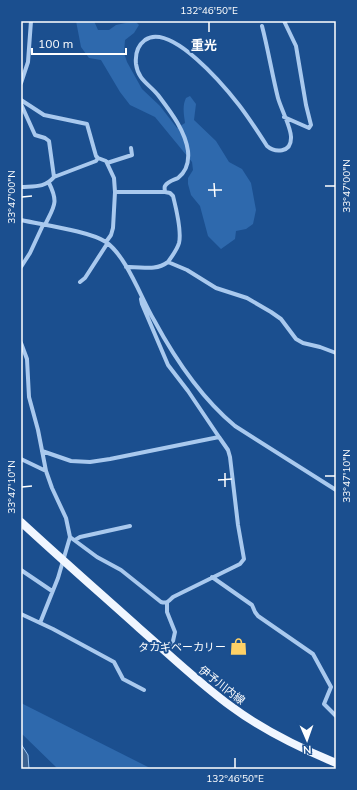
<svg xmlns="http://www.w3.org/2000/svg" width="357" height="790" viewBox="0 0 357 790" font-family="Mulish,'Noto Sans JP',sans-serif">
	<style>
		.green { fill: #2e69ad }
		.water { fill: #3c6290; stroke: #9cc4f0 }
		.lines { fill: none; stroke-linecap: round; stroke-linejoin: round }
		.street { stroke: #a9c9ee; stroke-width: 4 }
		.primary { stroke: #f0f6ff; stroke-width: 8 }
		.ticks { fill: none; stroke: #fff; stroke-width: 1.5 }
		.labels { text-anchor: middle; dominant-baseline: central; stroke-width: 4; stroke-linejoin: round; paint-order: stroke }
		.poi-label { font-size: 11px; fill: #fff; stroke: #1b4f8f; text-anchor: end }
		.street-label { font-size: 11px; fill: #fff; stroke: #1b4f8f }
		.quarter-label { font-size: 13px; font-weight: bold; fill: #fff; stroke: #1b4f8f }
		.neatline { fill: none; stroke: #fff; stroke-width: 1.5 }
		.ticks-label { font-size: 10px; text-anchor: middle; fill: #fff }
	</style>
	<rect width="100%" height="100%" fill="#1b4f8f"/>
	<path class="green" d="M76 21H94L98 30H109L116 25 135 21 139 25 134 33 125 40 124 53 127 62 142 89 160 106 177 128 185 123C184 115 182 106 186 98L190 96 196 104 194 120 216 141 229 162 242 169 251 183 256 210 253 224 246 229 236 231 235 239 221 249 208 236 200 206 191 195 188 184V178L193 170 192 162 155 117 130 105 120 92 101 60 89 58 81 47Z
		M21 703 152 769H58L21 733Z"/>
	<path class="water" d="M21 744 28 755 29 769H21Z"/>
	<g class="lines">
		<path class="street" d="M284 21 296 46 306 105 311 125 309 128 284 117
			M21 83 28 62 31 21
			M21 100 44 115 87 124 96 156 98 158 106 161 114 178 115 192 113 228 111 235 106 242
			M21 104 35 135 45 138 49 141 54 177
			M107 163 132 155 131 148
			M21 187C34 186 45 188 54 177L96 161 98 158
			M115 192H165C165 190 164 188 165 186 168 181 174 180 178 178 187 171 189 161 188 151 185 130 170 111 158 95 149 84 138 80 136 64 135 54 137 46 145 40 171 22 225 87 239 105 249 118 258 132 267 146 275 153 291 153 291 138 292 129 281 109 278 98 272 74 268 49 262 26
			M165 192 170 193 173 196C176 208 182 231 179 243 177 250 172 256 168 262L187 270 216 288 247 298 271 312 281 319 296 339 303 343 320 347 336 353
			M21 220C43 225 89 231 106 242 127 257 141 298 154 320 175 359 200 397 235 426L336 490
			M45 225C54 206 59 203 49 183
			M21 267 30 253 43 225
			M126 267C142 266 154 272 168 262
			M80 282 85 278 107 244
			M141 299 142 304 168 365 188 391 219 437
			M21 343 27 359 29 397 38 430 46 471 52 488 66 518 70 537 58 578 40 623
			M42 451 71 461 90 462 110 459 219 437 228 450 230 457 238 525 244 559 240 564 173 597C169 601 167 604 161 602L121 570 97 557 70 537
			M21 459 46 471
			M75 540 80 537 130 526
			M21 570 52 591
			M212 577 252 605 255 612 258 616 313 654 331 687 324 704 336 716
			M21 614 53 629 114 662 123 679 144 690
			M166 652 173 641 175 632 167 612V603"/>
		<path class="primary" d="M21 522C60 558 100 593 139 628 170 655 199 683 232 707 263 730 300 748 336 763"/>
	</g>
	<path class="ticks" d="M209 22V32M214 183 215 197M325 186H335M208 190H222M22 197 32 196M225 473V487M325 476H335M218 480 232 479M22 487 32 486M235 758V768"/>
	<defs>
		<symbol id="shop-bare" viewBox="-9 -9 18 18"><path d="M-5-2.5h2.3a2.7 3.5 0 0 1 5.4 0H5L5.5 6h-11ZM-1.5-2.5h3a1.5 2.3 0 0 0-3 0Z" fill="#ffd166" stroke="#1b4f8f" stroke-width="2.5" paint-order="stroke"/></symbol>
	</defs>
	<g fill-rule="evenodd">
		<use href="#shop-bare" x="226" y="634" width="25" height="25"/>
	</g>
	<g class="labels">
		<g class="poi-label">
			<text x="226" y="647">タカギベーカリー</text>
		</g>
		<g class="street-label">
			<text transform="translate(222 685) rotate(38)">伊予川内線</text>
		</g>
		<g class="quarter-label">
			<text x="204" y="45">重光</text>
		</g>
	</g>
	<rect width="357" height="790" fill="none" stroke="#1b4f8f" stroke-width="44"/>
	<g transform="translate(307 740) rotate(178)" stroke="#1b4f8f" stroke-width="3" paint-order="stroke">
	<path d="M0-3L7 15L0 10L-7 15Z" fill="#ffffff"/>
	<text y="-6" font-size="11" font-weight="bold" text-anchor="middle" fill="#ffffff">N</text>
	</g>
	<path d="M32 48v6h94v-6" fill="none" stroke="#ffffff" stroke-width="2"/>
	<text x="38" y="48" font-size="12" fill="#ffffff" stroke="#1b4f8f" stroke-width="3" paint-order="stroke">100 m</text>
	<rect x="22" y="22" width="313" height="746" class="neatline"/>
	<g class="ticks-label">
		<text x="209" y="14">132°46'50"E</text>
		<text transform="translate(346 186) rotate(-90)" y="4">33°47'00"N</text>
		<text transform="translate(11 197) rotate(-90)" y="4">33°47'00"N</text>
		<text transform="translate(346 476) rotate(-90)" y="4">33°47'10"N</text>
		<text transform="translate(11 487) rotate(-90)" y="4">33°47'10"N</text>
		<text x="235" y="782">132°46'50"E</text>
	</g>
</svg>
